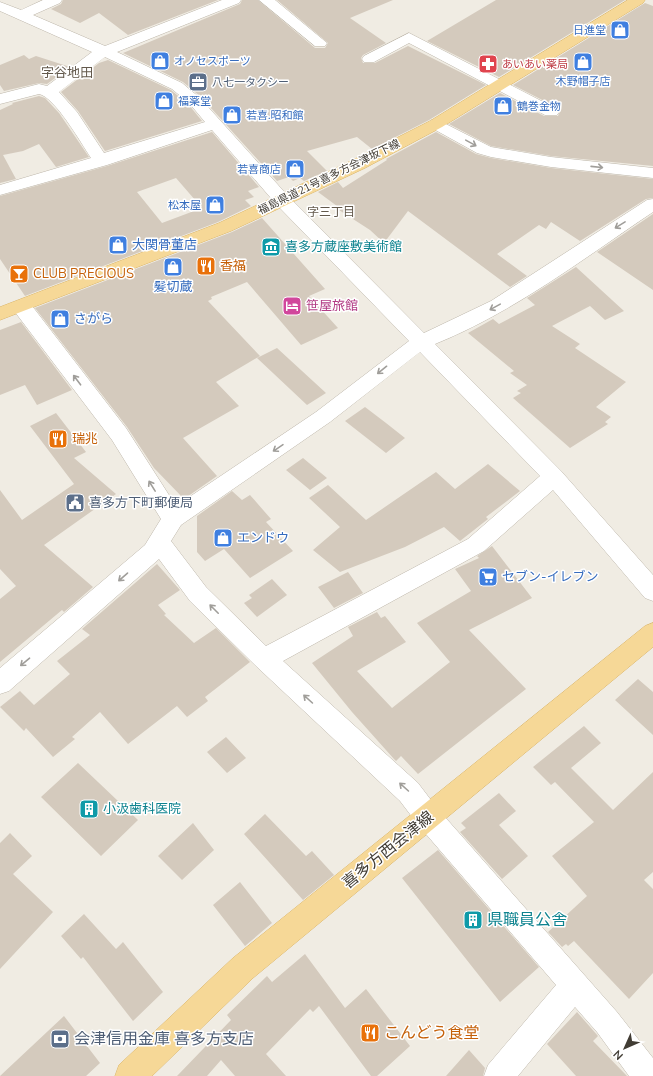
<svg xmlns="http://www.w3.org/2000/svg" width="653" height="1076" viewBox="0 0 653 1076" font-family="'Nunito Sans','Noto Sans JP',sans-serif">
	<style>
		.building { fill: #d4cabd; fill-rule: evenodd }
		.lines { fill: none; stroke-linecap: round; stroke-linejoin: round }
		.minor-casing { stroke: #bdb6aa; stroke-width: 1 }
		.major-casing { stroke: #d9b469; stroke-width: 1 }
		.minor { fill: #fff; fill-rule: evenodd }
		.major { fill: #f6d897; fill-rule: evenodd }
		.oneway { stroke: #a09e9a }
		.labels { text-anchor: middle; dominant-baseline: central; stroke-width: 3; stroke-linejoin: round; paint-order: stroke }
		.far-shop-label { font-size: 11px; fill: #366cbe; stroke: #fff; text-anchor: start }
		.far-health-label { font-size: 11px; fill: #be3a42; stroke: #fff; text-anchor: start }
		.far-service-label { font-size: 11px; fill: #4e5e75; stroke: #fff; text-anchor: start }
		.far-street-label { font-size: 11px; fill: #413c34; stroke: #fff }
		.far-neighbourhood-label { font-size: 12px; fill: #63594c; stroke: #fff }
		.far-quarter-label { font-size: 13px; fill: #63594c; stroke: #fff }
		.shop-label { font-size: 13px; fill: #366cbe; stroke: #fff; text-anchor: start }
		.culture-label { font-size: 13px; fill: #0d838f; stroke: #fff; text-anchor: start }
		.food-label { font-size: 13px; fill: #c56008; stroke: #fff; text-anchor: start }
		.hotel-label { font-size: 13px; fill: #b23c85; stroke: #fff; text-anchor: start }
		.service-label { font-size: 13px; fill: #4e5e75; stroke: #fff; text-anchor: start }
		.near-street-label { font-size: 16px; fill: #413c34; stroke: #fff }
		.near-culture-label { font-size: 16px; fill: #0d838f; stroke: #fff; text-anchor: start }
		.near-food-label { font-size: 16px; fill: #c56008; stroke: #fff; text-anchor: start }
		.near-service-label { font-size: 16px; fill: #4e5e75; stroke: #fff; text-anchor: start }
	</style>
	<rect width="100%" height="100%" fill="#f0ece3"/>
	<path class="building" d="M63 0H218L128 35 99 13 80 23 51 9 61 4Z
		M242 0H258L315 48H325L328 43 277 0H393L350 18 386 43 363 55 361 58 363 63H375L408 46 486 85 429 120 372 149 357 137 307 151 327 171 304 181 300 178 293 181 289 177 277 181 201 97 183 82 123 53 240 4Z
		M496 0H625L499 77 427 41Z
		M645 3 653 6V166L551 156 491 146 449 124 500 93 544 116H558L560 111 558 108 513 85Z
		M24 55 29 59 36 56 70 67 47 84 39 83 4 91 0 85V65Z
		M108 60 171 90 189 105 202 121 105 151 78 111 61 92 99 63Z
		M39 96 45 98 59 113 89 157 56 167 39 144 23 151 3 155 16 179 0 183V110L13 104 12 103Z
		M212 132 259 187 248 191 254 197 245 200 251 206 218 222 25 296 0 259V196L107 166ZM176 178 202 208 162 223 137 192Z
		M436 132 476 154 491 158 551 168 653 179V198L646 199 580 241 551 222 546 229 539 225 497 254 527 276 510 287 408 211 384 243 370 230 339 210 341 209 318 192 338 182 343 188 387 160 386 159Z
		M653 214V290L597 252Z
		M262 218 325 289 309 296 338 328 301 345 247 282 211 297 212 299 208 301 260 356 216 382 239 406 183 438 217 476 184 499 154 468 127 427 35 308 232 232Z
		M576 267 624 311 605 320 590 306 552 326 580 344 575 348 626 382 596 407 611 417 605 422 608 424 570 448 513 398 521 393 517 391 527 385 510 373 514 371 468 333 493 319 499 324 535 305 527 298Z
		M21 322 72 390 37 405 25 385 0 395V330Z
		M277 348 326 393 307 405 257 358Z
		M365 407 386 423 405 438 386 453 345 421Z
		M56 413 86 452 74 458 116 494 44 545 93 587 64 612 62 610 0 662V599L16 586 0 569V490L22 520 74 484 30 426Z
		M303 458 327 478 310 490 286 470Z
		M488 464 520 491 486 517 488 519 460 541 444 527 405 547 340 572 313 550 340 527 309 498 328 485 366 520 436 472 455 489Z
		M232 491 242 500 250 495 271 519 266 522 293 551 250 578 224 549 205 561 197 552V516Z
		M492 546 532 598 469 630 526 689 418 774 401 756 396 761 394 759 352 712 312 663 353 636 348 627 377 612 381 618 385 616 406 642 357 671 392 708 450 662 417 623 471 591 455 569 479 558 477 556Z
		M157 564 180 590 158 605 166 614 164 615 194 643 216 628 250 662 205 697 208 701 187 717 177 706 128 744 100 712 72 737 75 739 53 757 26 728 24 731 0 707 20 691 34 705 70 674 57 661 90 635 82 629Z
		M348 572 363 593 334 608 318 587Z
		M272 579 287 595 257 617 244 603 252 598 249 595Z
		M638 679 653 692V735L615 700Z
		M584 726 601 743 571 768 613 810 653 772V872L644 880 653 889V973L629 999 574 941 568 946 566 944 562 947 548 932 587 896 552 856 594 822 555 782 551 785 533 767Z
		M226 737 246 758 227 773 207 752Z
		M78 763 138 820 101 856 41 797Z
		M499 793 516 811 499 825 528 856 502 879 460 832 466 828 461 823Z
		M265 814 306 856 312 851 334 875 303 900 244 834Z
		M193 823 214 850 182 880 158 856Z
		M10 833 32 856 13 874 53 912 0 969V843Z
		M438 850 539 967 500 1002 402 878Z
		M240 882 272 923 245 946 213 905Z
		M84 914 116 949 123 942 163 992 133 1021 83 957 81 959 61 936Z
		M305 954 345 1008 366 989 410 1046 377 1076H371L319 1006 313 1012 310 1009 266 1054 286 1076H235L221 1060 207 1076H177L231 1020 227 1015 267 976 272 982Z
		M577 1012 598 1036 593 1041 627 1076H576L547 1044Z
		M64 1016 100 1063 86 1076H0Z
		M469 1050 485 1068 483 1076H446Z"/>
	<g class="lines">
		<defs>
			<path id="minor" d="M43 0H62L60 3 33 15 105 46 222 0H241L239 3 117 52 182 83 200 98 288 196 424 333 491 301 647 200 653 199V212C583 259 514 312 435 344L561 471 653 575V601L645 598 553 490 484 551 283 661 418 783 437 808 617 1012 653 1058V1076H629L597 1032 575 1007 518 1076H484L488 1065 556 985 419 826 400 801 256 666 190 601 159 559 9 691 0 694V668L145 545 161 519 112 440 15 312 13 307 15 302 22 301 29 302 126 428 176 506 316 412 409 341 276 204 212 130 107 165 0 195V185L91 158C81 143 55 97 39 94L0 104V94L39 84 47 86 92 52 0 11V2L21 10ZM105 57 172 89 190 104 205 122 104 153 77 112 59 92ZM420 352 540 476 468 539 266 646 206 587 171 541 181 525 330 422Z
				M259 0H275L327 43 325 46H315Z
				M409 33 557 109 559 112 557 115H545L409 43 374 62H364L362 59 364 56Z
				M436 119 491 147 551 157 653 168V178L551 167 491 157 477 153 430 127 428 124 430 121Z"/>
			<path id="major" d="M628 0H645L643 3 442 127 365 168 231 231 0 320V307L219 223 353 160 430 121Z
				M653 623V647L253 978 152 1076H115L119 1065 233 958 645 626Z"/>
		</defs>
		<use href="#minor" class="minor-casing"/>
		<use href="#major" class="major-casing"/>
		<use href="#minor" class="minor"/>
		<use href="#major" class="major"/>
	</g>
	<defs><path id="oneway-shaft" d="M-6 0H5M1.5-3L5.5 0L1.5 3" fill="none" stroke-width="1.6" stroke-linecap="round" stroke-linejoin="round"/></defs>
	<g class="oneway">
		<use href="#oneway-shaft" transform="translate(471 143) rotate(29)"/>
		<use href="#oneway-shaft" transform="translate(597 167) rotate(6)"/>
		<use href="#oneway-shaft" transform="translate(620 225) rotate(148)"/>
		<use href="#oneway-shaft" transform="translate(495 307) rotate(151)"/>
		<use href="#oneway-shaft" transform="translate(382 370) rotate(141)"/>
		<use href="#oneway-shaft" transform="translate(77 380) rotate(-127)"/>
		<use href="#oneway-shaft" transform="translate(278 448) rotate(146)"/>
		<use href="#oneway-shaft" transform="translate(152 486) rotate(-122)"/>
		<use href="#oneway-shaft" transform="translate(123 577) rotate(139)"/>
		<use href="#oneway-shaft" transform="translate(214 609) rotate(-135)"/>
		<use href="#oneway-shaft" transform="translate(25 662) rotate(140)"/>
		<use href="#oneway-shaft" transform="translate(308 699) rotate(-138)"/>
		<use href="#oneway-shaft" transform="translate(404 787) rotate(-138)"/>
	</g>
	<defs>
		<symbol id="shop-square" viewBox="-11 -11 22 22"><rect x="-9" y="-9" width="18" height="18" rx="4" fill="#3f7fe0" stroke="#fff"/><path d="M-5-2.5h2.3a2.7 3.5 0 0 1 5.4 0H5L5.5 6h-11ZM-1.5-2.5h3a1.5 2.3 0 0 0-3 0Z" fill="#fff"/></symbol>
		<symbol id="pharmacy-square" viewBox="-11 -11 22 22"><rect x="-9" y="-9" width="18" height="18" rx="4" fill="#e0444e" stroke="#fff"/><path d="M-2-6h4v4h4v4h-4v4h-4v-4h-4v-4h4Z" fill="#fff"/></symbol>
		<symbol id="office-square" viewBox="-11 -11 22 22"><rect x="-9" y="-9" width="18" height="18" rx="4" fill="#5c6f8a" stroke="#fff"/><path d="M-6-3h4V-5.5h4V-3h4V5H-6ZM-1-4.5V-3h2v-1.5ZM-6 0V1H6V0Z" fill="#fff"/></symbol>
		<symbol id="museum-square" viewBox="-11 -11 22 22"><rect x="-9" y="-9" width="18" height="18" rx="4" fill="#0f9aa8" stroke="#fff"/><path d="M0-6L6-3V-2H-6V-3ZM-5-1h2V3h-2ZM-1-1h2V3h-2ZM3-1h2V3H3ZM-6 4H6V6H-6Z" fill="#fff"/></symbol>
		<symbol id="restaurant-square" viewBox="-11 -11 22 22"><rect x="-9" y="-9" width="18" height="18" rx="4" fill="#e8710a" stroke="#fff"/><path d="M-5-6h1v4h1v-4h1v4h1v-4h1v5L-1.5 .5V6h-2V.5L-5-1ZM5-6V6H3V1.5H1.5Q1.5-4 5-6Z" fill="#fff"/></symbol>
		<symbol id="bar-square" viewBox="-11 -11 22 22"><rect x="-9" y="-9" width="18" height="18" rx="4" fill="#e8710a" stroke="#fff"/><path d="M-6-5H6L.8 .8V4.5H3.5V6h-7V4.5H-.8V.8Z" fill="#fff"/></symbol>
		<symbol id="hotel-square" viewBox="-11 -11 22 22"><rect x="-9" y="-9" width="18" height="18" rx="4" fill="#d1479c" stroke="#fff"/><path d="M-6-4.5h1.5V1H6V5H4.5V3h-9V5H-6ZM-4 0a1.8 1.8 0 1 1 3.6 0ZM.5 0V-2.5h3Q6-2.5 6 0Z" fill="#fff"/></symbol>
		<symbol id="civic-square" viewBox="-11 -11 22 22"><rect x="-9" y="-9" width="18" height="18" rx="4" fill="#5c6f8a" stroke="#fff"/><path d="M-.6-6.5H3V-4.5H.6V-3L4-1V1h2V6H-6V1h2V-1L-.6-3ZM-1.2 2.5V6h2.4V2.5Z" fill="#fff"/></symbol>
		<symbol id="supermarket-square" viewBox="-11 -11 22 22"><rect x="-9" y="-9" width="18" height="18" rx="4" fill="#3f7fe0" stroke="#fff"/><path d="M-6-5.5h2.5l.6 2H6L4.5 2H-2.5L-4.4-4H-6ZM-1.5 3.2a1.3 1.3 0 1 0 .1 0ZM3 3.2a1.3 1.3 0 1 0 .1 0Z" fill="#fff"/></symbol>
		<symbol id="building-square" viewBox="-11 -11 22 22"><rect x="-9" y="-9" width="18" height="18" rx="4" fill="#0f9aa8" stroke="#fff"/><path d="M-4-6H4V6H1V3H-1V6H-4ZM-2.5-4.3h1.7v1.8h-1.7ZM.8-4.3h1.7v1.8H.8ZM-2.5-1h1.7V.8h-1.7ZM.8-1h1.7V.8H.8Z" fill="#fff"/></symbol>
		<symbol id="bank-square" viewBox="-11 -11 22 22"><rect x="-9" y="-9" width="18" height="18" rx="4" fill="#5c6f8a" stroke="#fff"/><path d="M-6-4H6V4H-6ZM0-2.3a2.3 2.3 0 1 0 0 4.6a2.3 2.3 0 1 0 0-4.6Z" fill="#fff"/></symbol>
	</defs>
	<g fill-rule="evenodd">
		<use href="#shop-square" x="609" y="19" width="22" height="22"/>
		<use href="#shop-square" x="149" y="50" width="22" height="22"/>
		<use href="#shop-square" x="572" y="51" width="22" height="22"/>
		<use href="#pharmacy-square" x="477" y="53" width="22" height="22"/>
		<use href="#office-square" x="187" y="71" width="22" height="22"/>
		<use href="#shop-square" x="153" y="90" width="22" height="22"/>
		<use href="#shop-square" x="492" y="95" width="22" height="22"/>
		<use href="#shop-square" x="221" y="104" width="22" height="22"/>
		<use href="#shop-square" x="284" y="158" width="22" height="22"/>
		<use href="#shop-square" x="204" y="194" width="22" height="22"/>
		<use href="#shop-square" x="107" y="234" width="22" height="22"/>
		<use href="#museum-square" x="260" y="236" width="22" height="22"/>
		<use href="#restaurant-square" x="195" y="255" width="22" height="22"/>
		<use href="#shop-square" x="162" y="256" width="22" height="22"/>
		<use href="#bar-square" x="8" y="263" width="22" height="22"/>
		<use href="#hotel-square" x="281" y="295" width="22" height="22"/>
		<use href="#shop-square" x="49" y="308" width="22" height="22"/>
		<use href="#restaurant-square" x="47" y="428" width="22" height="22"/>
		<use href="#civic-square" x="64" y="492" width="22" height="22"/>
		<use href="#shop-square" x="212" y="527" width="22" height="22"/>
		<use href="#supermarket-square" x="477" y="566" width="22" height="22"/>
		<use href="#building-square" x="78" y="798" width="22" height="22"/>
		<use href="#building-square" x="462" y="909" width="22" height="22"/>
		<use href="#restaurant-square" x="359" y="1022" width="22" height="22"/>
		<use href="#bank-square" x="49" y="1028" width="22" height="22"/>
	</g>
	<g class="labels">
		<g class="far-shop-label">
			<text x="606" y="30" text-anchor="end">日進堂</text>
			<text x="174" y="61">オノセスポーツ</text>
			<text x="583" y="81" text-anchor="middle">木野帽子店</text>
			<text x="178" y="101">福薬堂</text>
			<text x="517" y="106">鶴巻金物</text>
			<text x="246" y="115">若喜.昭和館</text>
			<text x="281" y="169" text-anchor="end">若喜商店</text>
			<text x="201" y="205" text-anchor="end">松本屋</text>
		</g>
		<g class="far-health-label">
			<text x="502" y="64">あいあい薬局</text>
		</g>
		<g class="far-service-label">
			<text x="212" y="82">八七一タクシー</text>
		</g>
		<g class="far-street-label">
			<text transform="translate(329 177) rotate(-26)">福島県道21号喜多方会津坂下線</text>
		</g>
		<g class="far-neighbourhood-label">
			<text x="331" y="212">字三丁目</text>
		</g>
		<g class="far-quarter-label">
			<text x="67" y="73">字谷地田</text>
		</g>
		<g class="shop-label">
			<text x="132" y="245">大関骨董店</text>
			<text x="173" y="287" text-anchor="middle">髪切蔵</text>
			<text x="74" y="319">さがら</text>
			<text x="237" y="538">エンドウ</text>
			<text x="502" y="577">セブン-イレブン</text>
		</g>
		<g class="culture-label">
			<text x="285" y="247">喜多方蔵座敷美術館</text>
			<text x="103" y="809">小汲歯科医院</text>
		</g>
		<g class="food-label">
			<text x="220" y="266">香福</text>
			<text x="33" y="274">CLUB PRECIOUS</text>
			<text x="72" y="439">瑞兆</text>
		</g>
		<g class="hotel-label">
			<text x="306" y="306">笹屋旅館</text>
		</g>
		<g class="service-label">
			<text x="89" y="503">喜多方下町郵便局</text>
		</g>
		<g class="near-street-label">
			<text transform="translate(388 850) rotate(-39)">喜多方西会津線</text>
		</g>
		<g class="near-culture-label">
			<text x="487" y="920">県職員公舎</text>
		</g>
		<g class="near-food-label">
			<text x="384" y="1033">こんどう食堂</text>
		</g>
		<g class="near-service-label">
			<text x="74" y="1039">会津信用金庫 喜多方支店</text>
		</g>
	</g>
	<g transform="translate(625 1048) rotate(225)" stroke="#ffffff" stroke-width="3" paint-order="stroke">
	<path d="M0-3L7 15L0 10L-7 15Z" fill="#413c34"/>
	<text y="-6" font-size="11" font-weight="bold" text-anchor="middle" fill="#413c34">N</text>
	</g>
</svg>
